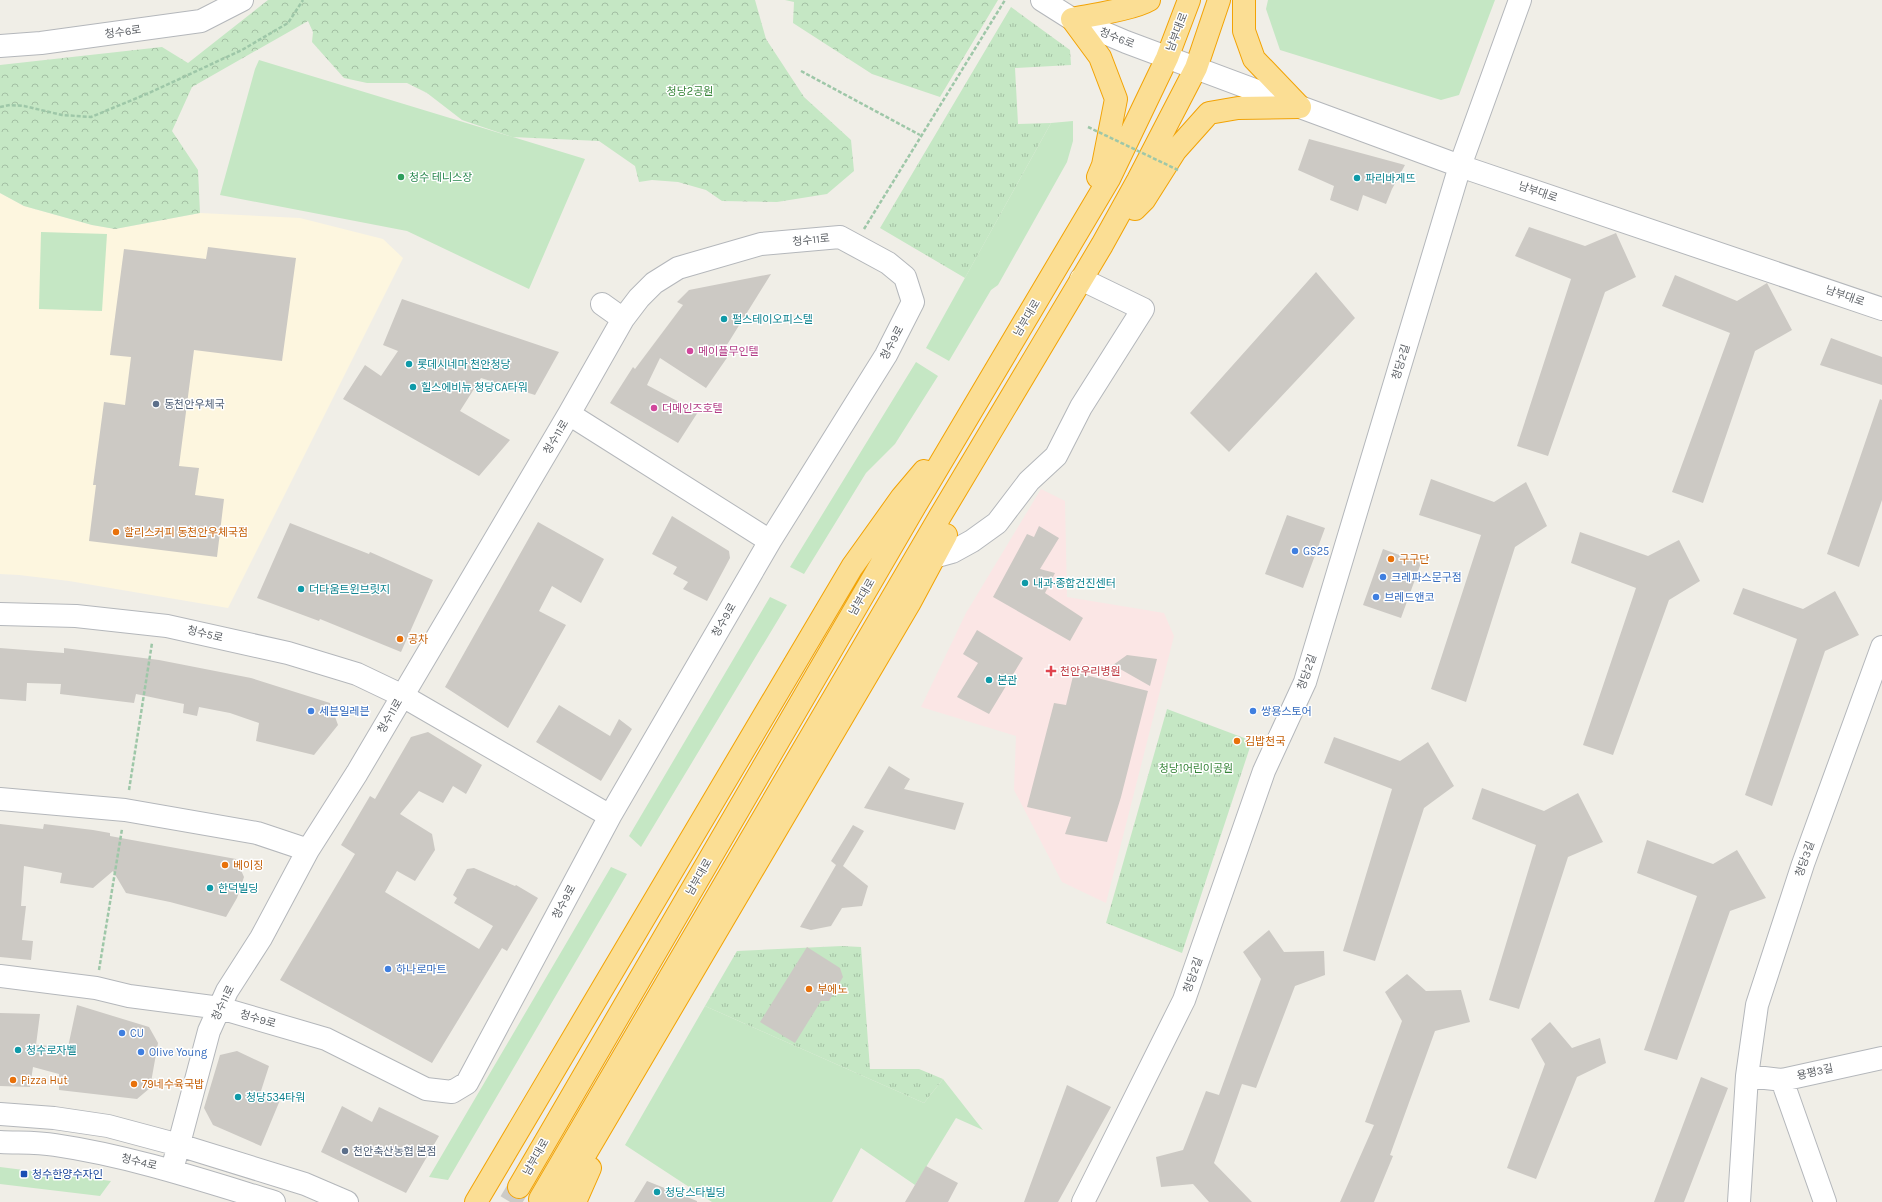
<svg xmlns="http://www.w3.org/2000/svg" width="1882" height="1202" viewBox="0 0 1882 1202" font-family="Karla,'Noto Sans KR',sans-serif">
	<style>
		.commercial { fill: #fdf6df }
		.medical { fill: #fbe6e5 }
		.grass { fill: #c5e7c4 }
		.forest { fill: url(#forest-crowns) }
		.park { fill: url(#park-tufts) }
		.building { fill: #ccc9c4 }
		.lines { fill: none; stroke-linecap: round; stroke-linejoin: round }
		.highway-tunnel { stroke: #cccbc7; stroke-width: 22; stroke-dasharray: 22 11; stroke-linecap: butt }
		.minor-casing { stroke: #b4b7bb; stroke-width: 24 }
		.highway-casing { stroke: #f2a305; stroke-width: 24 }
		.path { stroke: #9ec7a8; stroke-width: 2.5; stroke-dasharray: 4 2; stroke-linecap: butt }
		.minor { stroke: #fff; stroke-width: 22 }
		.highway { stroke: #fbde94; stroke-width: 22 }
		.path-bridge { stroke: #9ec7a8; stroke-width: 2.5; stroke-dasharray: 4 2; stroke-linecap: butt }
		.leisure-dot { fill: #2e9e5b; stroke: #fff; stroke-width: 1.5 }
		.culture-dot { fill: #0f9aa8; stroke: #fff; stroke-width: 1.5 }
		.hotel-dot { fill: #d1479c; stroke: #fff; stroke-width: 1.5 }
		.service-dot { fill: #5c6f8a; stroke: #fff; stroke-width: 1.5 }
		.food-dot { fill: #e8710a; stroke: #fff; stroke-width: 1.5 }
		.shop-dot { fill: #3f7fe0; stroke: #fff; stroke-width: 1.5 }
		.health-dot { fill: #e0444e; stroke: #fff; stroke-width: 1.5 }
		.transit-dot { fill: #1a4fb4; stroke: #fff; stroke-width: 1.5 }
		.labels { text-anchor: middle; dominant-baseline: central; stroke-width: 3; stroke-linejoin: round; paint-order: stroke }
		.street-label { font-size: 11px; fill: #5e6267; stroke: #fff }
		.park-label { font-size: 11px; fill: #378539; stroke: #fff }
		.leisure-label { font-size: 11px; fill: #27864d; stroke: #fff; text-anchor: start }
		.culture-label { font-size: 11px; fill: #0d838f; stroke: #fff; text-anchor: start }
		.hotel-label { font-size: 11px; fill: #b23c85; stroke: #fff; text-anchor: start }
		.service-label { font-size: 11px; fill: #4e5e75; stroke: #fff; text-anchor: start }
		.food-label { font-size: 11px; fill: #c56008; stroke: #fff; text-anchor: start }
		.shop-label { font-size: 11px; fill: #366cbe; stroke: #fff; text-anchor: start }
		.health-label { font-size: 11px; fill: #be3a42; stroke: #fff; text-anchor: start }
		.transit-label { font-size: 11px; fill: #164399; stroke: #fff; text-anchor: start }
	</style>
	<defs>
		<pattern id="forest-crowns" width="20" height="18" patternUnits="userSpaceOnUse"><rect width="20" height="18" fill="#c5e7c4"/><path d="M2 6a3 3 0 1 1 6 0M12 15a3 3 0 1 1 6 0" fill="none" stroke="#a3bfa3"/></pattern>
		<pattern id="park-tufts" width="24" height="20" patternUnits="userSpaceOnUse"><rect width="24" height="20" fill="#c5e7c4"/><path d="M3 7l-1-3M5 7V3M7 7l1-3M15 17l-1-3M17 17v-4M19 17l1-3" fill="none" stroke="#a3bfa3"/></pattern>
	</defs>
	<rect width="100%" height="100%" fill="#f0eee7"/>
	<path class="commercial" d="M0 193 24 206 92 225 115 229 200 213 300 218 383 239 403 258 228 608 69 581 19 575 0 574Z"/>
	<path class="medical" d="M1041 489 1065 501 1067 597 1164 613 1174 636 1106 903 1062 882 1014 790 1016 736 921 707 966 613Z"/>
	<path class="grass" d="M1268 0H1495L1459 95 1441 100 1280 50 1266 9Z
		M259 60 585 159 529 289 407 231 220 195 255 69Z
		M1073 121V141L1067 162 998 285 991 290 949 361 926 348 1051 123Z
		M41 232 107 234 102 311 39 309Z
		M916 362 938 376 895 444 866 473 804 574 790 567Z
		M770 597 787 605 641 847 629 836Z
		M611 867 627 874 448 1180 429 1177Z
		M705 1006 924 1103 943 1079 983 1130 956 1118 915 1185 861 1148 832 1202H712L625 1145Z
		M0 1167 111 1181 100 1196 0 1184Z"/>
	<path class="forest" d="M268 0H755L766 39 804 97 851 140 854 171 827 194 777 202 722 201 706 190 678 182 652 180 639 182 635 166 599 141 512 137 462 120 427 93 407 83H367L344 78 312 42 313 32 308 21 192 87 172 131 198 170 200 213 115 229 92 225 24 206 0 193V65L162 47 188 63Z
		M785 0H998L940 97 872 74 793 23 794 2Z"/>
	<path class="park" d="M1011 7 1070 50 1071 65 1015 68 1018 124 1051 123 965 278 880 228Z
		M1167 709 1252 741 1182 953 1106 923Z
		M842 946 861 947 870 1069H919L943 1079 924 1103 705 1006 737 951Z"/>
	<path class="building" d="M1309 139 1405 165 1392 189 1386 204 1363 195 1358 211 1330 200 1334 186 1298 170Z
		M1529 227 1585 246 1616 233 1636 277 1605 292 1548 456 1517 446 1571 279 1515 256Z
		M208 247 296 258 282 361 194 350 179 466 199 468 195 495 224 499 217 557 89 541 96 485H93L104 402 125 405 131 357 110 355 124 249 206 259Z
		M1316 272 1355 318 1229 452 1190 413Z
		M771 274 725 348 731 352 706 388 660 358 647 385 698 412 678 443 610 403 633 367 635 369 683 305 677 302 689 290Z
		M1675 275 1737 301 1767 283 1792 330 1755 351 1703 503 1672 492 1730 333 1662 306Z
		M402 299 559 352 535 395 481 378 460 411 510 440 479 476 343 399 365 365 381 376 398 351 383 345Z
		M1831 338 1882 357V385L1820 365Z
		M1880 399 1882 400V500L1859 567 1827 554Z
		M1431 479 1494 502 1526 482 1547 526 1515 547 1466 702 1431 689 1481 535 1419 515Z
		M1287 515 1325 528 1303 588 1265 574Z
		M672 516 729 551 730 558 707 601 683 589 688 582 673 574 677 567 652 554Z
		M538 522 604 559 581 603 552 586 539 611 566 625 508 728 445 687Z
		M290 523 369 554 370 552 433 580 401 652 320 619 319 621 257 598Z
		M1039 526 1059 538 1040 569 1055 573 1045 593 1083 618 1070 641 993 597 1027 534 1034 537Z
		M1580 532 1648 556 1679 540 1700 581 1669 600 1613 755 1583 745 1636 588 1571 563Z
		M1383 549 1421 563 1401 618 1363 605Z
		M1743 588 1803 609 1835 591 1859 635 1825 651 1772 806 1745 795 1797 639 1733 614Z
		M977 630 1023 658 989 714 957 697 978 663 963 654Z
		M0 648 64 653V648L159 660 251 678 330 703 338 725 314 755 256 741 259 723 230 713 199 707 197 716 183 713 184 704 136 694 134 703 60 694 61 684 27 683 26 701 0 699Z
		M1127 655 1157 659 1150 686 1113 665Z
		M1074 672 1148 691 1121 797 1107 842 1065 834 1071 817 1027 807 1054 703 1066 705Z
		M559 705 610 736 619 719 632 729 601 781 536 742Z
		M428 732 482 765 466 794 453 786 443 803 419 791 400 814 432 834 435 850 415 881 397 871 385 892 479 949 493 926 454 903 457 898 453 895 467 869 474 868 515 886 516 885 538 898 507 951 502 948 432 1063 280 980 355 854 341 845 370 796 375 799 411 737Z
		M1334 737 1400 761 1428 742 1454 786 1424 808 1375 961 1343 951 1392 789 1324 763Z
		M889 766 910 779 904 789 964 803 955 830 864 808Z
		M1482 788 1544 811 1578 793 1603 842 1568 857 1519 1009 1489 1000 1536 845 1472 819Z
		M0 824 43 829 44 824 93 830 110 833V836L236 859 244 877 237 898 226 917 170 902 126 893 113 871 93 888 60 883 62 873 24 866 21 906H26L22 940 33 941 31 960 0 957Z
		M853 825 864 831 843 866 868 886 862 906 842 908 831 926 811 930 800 927 836 865 831 861Z
		M1647 840 1713 864 1737 850 1766 898 1730 911 1677 1060 1644 1050 1697 896 1637 873Z
		M1269 930 1284 952 1324 951 1325 975 1295 986 1256 1088 1242 1084 1214 1163 1252 1202H1209L1193 1184 1161 1187 1156 1157 1183 1150 1206 1091 1219 1095 1261 979 1243 952Z
		M807 947 840 968 843 977 829 1001H821L795 1043 760 1022Z
		M1407 974 1426 991 1461 990 1470 1022 1435 1031 1390 1155 1393 1156 1374 1202H1340L1374 1125 1365 1122 1402 1021 1385 992Z
		M77 1005 149 1027 158 1043 150 1088 137 1099 59 1090V1074L33 1067 30 1087 0 1086V1013L40 1014 36 1045 68 1047Z
		M1550 1022 1572 1048 1600 1038 1606 1063 1577 1077 1536 1179 1507 1168 1545 1064 1531 1039Z
		M237 1051 269 1066 260 1094 280 1100 261 1146 213 1125 204 1108 220 1055Z
		M1701 1077 1728 1088 1684 1202H1654Z
		M1067 1085 1111 1107 1058 1202H1024Z
		M342 1106 372 1122 379 1107 439 1136 406 1193 321 1152Z
		M926 1166 958 1183 948 1202H905Z
		M647 1181 697 1201V1202H634Z"/>
	<g class="lines">
		<path class="highway-tunnel" d="M510 1202 519 1187"/>
		<defs>
			<path id="minor" d="M1042 0 1072 19 1126 42 1300 107 1460 166 1882 309
				M0 46 41 43 201 21 242 0
				M602 304 623 319
				M569 414 770 541
				M934 557 952 552 972 541 997 523 1029 481 1056 456 1081 407 1143 309 1081 279
				M0 614 76 616 167 626 288 653 357 674 401 695 610 816
				M0 799 125 810 257 833 308 850
				M0 976 96 988 129 996 220 1008 326 1039 426 1089 452 1092 467 1083 610 816 770 541 886 355 913 302 905 277 888 263 840 237 761 244 678 268 654 283 639 298 623 319 569 414 357 773 308 850 261 938 227 991 209 1031 172 1170
				M1747 1076 1782 1080 1882 1058
				M1782 1080 1825 1202
				M0 1114 54 1118 108 1126 179 1145 305 1184 347 1202
				M0 1142C18 1143 37 1142 55 1145 130 1156 202 1180 274 1202
				M1083 1202 1184 1000 1264 771 1305 682 1460 166 1520 0
				M1739 1202 1747 1076 1757 1005 1803 864 1882 647"/>
			<path id="highway" d="M1244 0V31L1254 59 1300 107
				M1098 177 1103 165 1116 99 1100 57 1072 19C1092 15 1134 9 1149 0
				M1135 209 1144 200 1175 151 1209 113 1238 108 1300 107
				M519 1187 915 506 1109 179 1167 58 1189 0
				M540 1199 939 518 1102 245 1138 180 1196 68 1219 0
				M476 1202 852 567 902 497 924 471
				M557 1202 909 604 946 535
				M575 1202 590 1168"/>
		</defs>
		<use href="#minor" class="minor-casing"/>
		<use href="#highway" class="highway-casing"/>
		<path class="path" d="M801 71 920 135
			M0 107 10 105 24 106 62 115 91 117 149 93 242 50 288 23 303 0
			M864 229 1005 0
			M129 790 152 643
			M99 970 122 829"/>
		<use href="#minor" class="minor"/>
		<use href="#highway" class="highway"/>
		<path class="path-bridge" d="M1088 127 1178 170"/>
	</g>
	<circle class="leisure-dot" cx="401" cy="177" r="4"/>
	<g class="culture-dot">
		<circle cx="1357" cy="178" r="4"/>
		<circle cx="724" cy="319" r="4"/>
		<circle cx="409" cy="364" r="4"/>
		<circle cx="413" cy="387" r="4"/>
		<circle cx="1025" cy="583" r="4"/>
		<circle cx="301" cy="589" r="4"/>
		<circle cx="989" cy="680" r="4"/>
		<circle cx="210" cy="888" r="4"/>
		<circle cx="18" cy="1050" r="4"/>
		<circle cx="238" cy="1097" r="4"/>
		<circle cx="657" cy="1192" r="4"/>
	</g>
	<g class="hotel-dot">
		<circle cx="690" cy="351" r="4"/>
		<circle cx="654" cy="408" r="4"/>
	</g>
	<g class="service-dot">
		<circle cx="156" cy="404" r="4"/>
		<circle cx="345" cy="1151" r="4"/>
	</g>
	<g class="food-dot">
		<circle cx="116" cy="532" r="4"/>
		<circle cx="1391" cy="559" r="4"/>
		<circle cx="400" cy="639" r="4"/>
		<circle cx="1237" cy="741" r="4"/>
		<circle cx="225" cy="865" r="4"/>
		<circle cx="809" cy="989" r="4"/>
		<circle cx="13" cy="1080" r="4"/>
		<circle cx="134" cy="1084" r="4"/>
	</g>
	<g class="shop-dot">
		<circle cx="1295" cy="551" r="4"/>
		<circle cx="1383" cy="577" r="4"/>
		<circle cx="1376" cy="597" r="4"/>
		<circle cx="311" cy="711" r="4"/>
		<circle cx="1253" cy="711" r="4"/>
		<circle cx="388" cy="969" r="4"/>
		<circle cx="122" cy="1033" r="4"/>
		<circle cx="141" cy="1052" r="4"/>
	</g>
	<path class="health-dot" d="M1049 665h4v4h4v4h-4v4h-4v-4h-4v-4h4z"/>
	<rect class="transit-dot" x="20" y="1170" width="8" height="8" rx="2"/>
	<g class="labels">
		<g class="street-label">
			<text transform="translate(123 32) rotate(-8)">청수6로</text>
			<text transform="translate(1177 32) rotate(-69)">남부대로</text>
			<text transform="translate(1117 38) rotate(22)">청수6로</text>
			<text transform="translate(1538 192) rotate(19)">남부대로</text>
			<text transform="translate(811 240) rotate(-6)">청수11로</text>
			<text transform="translate(1845 296) rotate(19)">남부대로</text>
			<text transform="translate(1027 318) rotate(-59)">남부대로</text>
			<text transform="translate(892 343) rotate(-62)">청수9로</text>
			<text transform="translate(1401 362) rotate(-73)">청당2길</text>
			<text transform="translate(556 437) rotate(-59)">청수11로</text>
			<text transform="translate(862 597) rotate(-60)">남부대로</text>
			<text transform="translate(724 620) rotate(-60)">청수9로</text>
			<text transform="translate(205 634) rotate(13)">청수5로</text>
			<text transform="translate(1307 672) rotate(-71)">청당2길</text>
			<text transform="translate(390 716) rotate(-60)">청수11로</text>
			<text transform="translate(1805 859) rotate(-71)">청당3길</text>
			<text transform="translate(699 877) rotate(-60)">남부대로</text>
			<text transform="translate(564 902) rotate(-62)">청수9로</text>
			<text transform="translate(1193 975) rotate(-71)">청당2길</text>
			<text transform="translate(223 1003) rotate(-64)">청수11로</text>
			<text transform="translate(258 1019) rotate(16)">청수9로</text>
			<text transform="translate(1815 1072) rotate(-13)">용평3길</text>
			<text transform="translate(536 1157) rotate(-60)">남부대로</text>
			<text transform="translate(139 1162) rotate(13)">청수4로</text>
		</g>
		<g class="park-label">
			<text x="690" y="91">청당2공원</text>
			<text x="1196" y="768">청당1어린이공원</text>
		</g>
		<g class="leisure-label">
			<text x="409" y="177">청수 테니스장</text>
		</g>
		<g class="culture-label">
			<text x="1365" y="178">파리바게뜨</text>
			<text x="732" y="319">펄스테이오피스텔</text>
			<text x="417" y="364">롯데시네마 천안청당</text>
			<text x="421" y="387">힐스에비뉴 청당CA타워</text>
			<text x="1033" y="583">내과·종합건진센터</text>
			<text x="309" y="589">더다움트윈브릿지</text>
			<text x="997" y="680">본관</text>
			<text x="218" y="888">한덕빌딩</text>
			<text x="26" y="1050">청수로자벨</text>
			<text x="246" y="1097">청당534타워</text>
			<text x="665" y="1192">청당스타빌딩</text>
		</g>
		<g class="hotel-label">
			<text x="698" y="351">메이플무인텔</text>
			<text x="662" y="408">더메인즈호텔</text>
		</g>
		<g class="service-label">
			<text x="164" y="404">동천안우체국</text>
			<text x="353" y="1151">천안축산농협 본점</text>
		</g>
		<g class="food-label">
			<text x="124" y="532">할리스커피 동천안우체국점</text>
			<text x="1399" y="559">구구단</text>
			<text x="408" y="639">공차</text>
			<text x="1245" y="741">김밥천국</text>
			<text x="233" y="865">베이징</text>
			<text x="817" y="989">부에노</text>
			<text x="21" y="1080">Pizza Hut</text>
			<text x="142" y="1084">79네수육국밥</text>
		</g>
		<g class="shop-label">
			<text x="1303" y="551">GS25</text>
			<text x="1391" y="577">크레파스문구점</text>
			<text x="1384" y="597">브레드앤코</text>
			<text x="319" y="711">세븐일레븐</text>
			<text x="1261" y="711">쌍용스토어</text>
			<text x="396" y="969">하나로마트</text>
			<text x="130" y="1033">CU</text>
			<text x="149" y="1052">Olive Young</text>
		</g>
		<g class="health-label">
			<text x="1060" y="671">천안우리병원</text>
		</g>
		<g class="transit-label">
			<text x="32" y="1174">청수한양수자인</text>
		</g>
	</g>
</svg>
